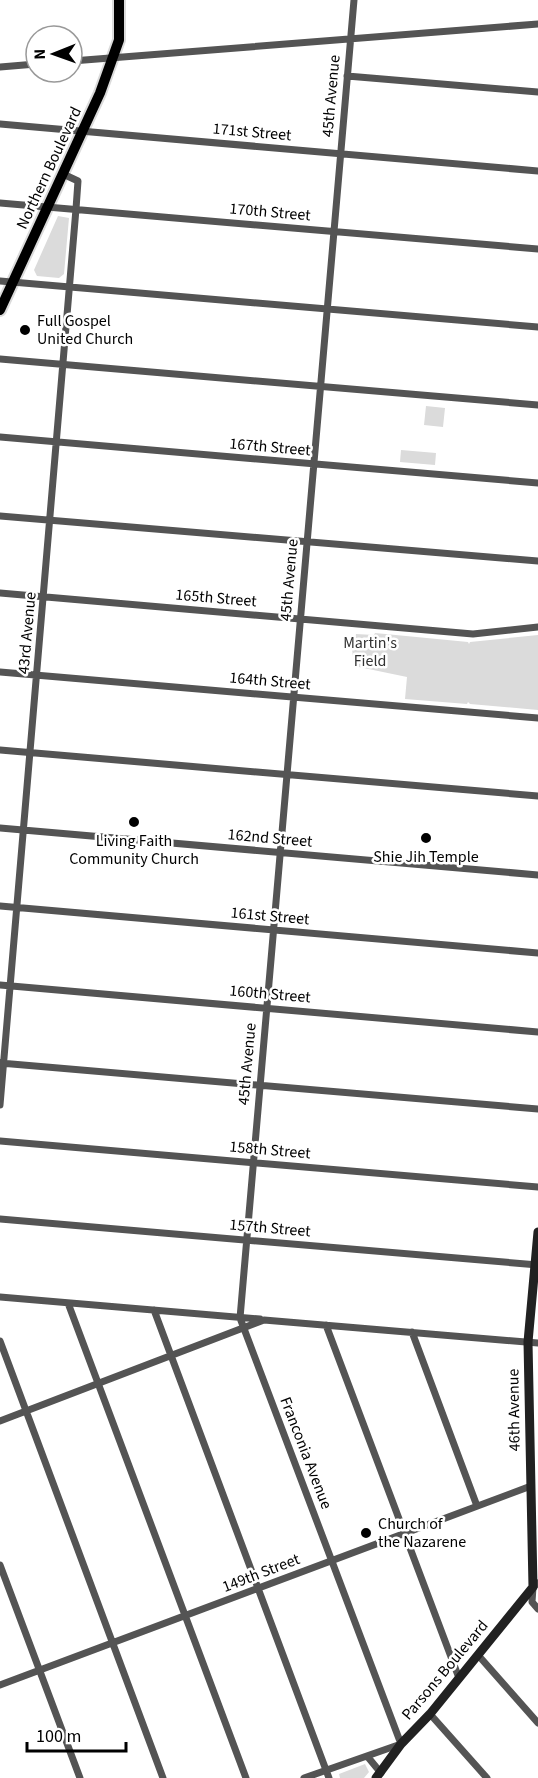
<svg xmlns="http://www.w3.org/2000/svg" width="538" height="1778" viewBox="0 0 538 1778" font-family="'Source Sans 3',sans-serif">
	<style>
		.green { fill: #dbdbdb }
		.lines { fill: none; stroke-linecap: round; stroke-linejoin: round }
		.primary-casing { stroke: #dbdbdb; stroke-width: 14 }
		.street { stroke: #545454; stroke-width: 7 }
		.secondary { stroke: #212121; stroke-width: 9 }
		.primary { stroke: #000; stroke-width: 10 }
		.poi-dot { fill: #000; stroke: #fff; stroke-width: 2 }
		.labels { text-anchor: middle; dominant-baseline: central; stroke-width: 5; stroke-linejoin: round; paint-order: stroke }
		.street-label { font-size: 16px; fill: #000; stroke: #fff }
		.poi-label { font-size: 16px; fill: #000; stroke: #fff; text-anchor: start }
		.park-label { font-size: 16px; fill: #323232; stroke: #fff }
	</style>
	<rect width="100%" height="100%" fill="#fff"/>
	<path class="green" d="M58 216 69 218 64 274 59 278 37 276 34 270Z
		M426 406 445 408 443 427 424 425Z
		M401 450 436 453 435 465 400 462Z
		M375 633 468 642 469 644 470 642 538 635V710L470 704 468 702 467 704 405 699 407 677 354 666 351 640H355L356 634 374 635Z
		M365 1764 369 1772 364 1778H340L339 1774Z"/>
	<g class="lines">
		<defs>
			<path id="primary" d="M0 310 100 93 119 40V0"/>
		</defs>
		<use href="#primary" class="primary-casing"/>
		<path class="street" d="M72 61 538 24
			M0 67 36 64
			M347 76 538 92
			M0 124 538 171
			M0 203 538 249
			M0 281 538 327
			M0 359 538 405
			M0 437 538 483
			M0 516 538 561
			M0 593 473 634 538 627
			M0 672 538 718
			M0 750 538 796
			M0 828 538 875
			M0 906 538 953
			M0 985 538 1032
			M0 1063 538 1109
			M0 1105 76 209 78 181 63 174
			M0 1141 538 1187
			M0 1219 538 1265
			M0 1297 260 1319
			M68 1303 246 1778
			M154 1310 329 1778
			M326 1325 459 1678
			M412 1332 477 1506
			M0 1341 163 1778
			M0 1421 264 1320 538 1343
			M0 1565 80 1778
			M538 1583 533 1587 532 1602 538 1609
			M478 1655 538 1723
			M0 1685 531 1486
			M430 1714 487 1778
			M367 1756 381 1773
			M304 1778 401 1744 240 1318 354 0"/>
		<path class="secondary" d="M376 1778 401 1744 430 1714 533 1587 528 1342 538 1232"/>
		<use href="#primary" class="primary"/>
	</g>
	<g class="poi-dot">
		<circle cx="25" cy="330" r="6"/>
		<circle cx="134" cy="822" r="6"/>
		<circle cx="426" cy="838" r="6"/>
		<circle cx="366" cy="1533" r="6"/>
	</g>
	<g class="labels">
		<g class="street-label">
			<text transform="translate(331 96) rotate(-85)">45th Avenue</text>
			<text transform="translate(252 132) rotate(5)">171st Street</text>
			<text transform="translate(49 168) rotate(-65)">Northern Boulevard</text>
			<text transform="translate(270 212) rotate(5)">170th Street</text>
			<text transform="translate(270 447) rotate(5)">167th Street</text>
			<text transform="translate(289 580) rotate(-85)">45th Avenue</text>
			<text transform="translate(216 598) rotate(5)">165th Street</text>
			<text transform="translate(27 633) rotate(-85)">43rd Avenue</text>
			<text transform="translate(270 681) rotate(5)">164th Street</text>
			<text transform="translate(270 838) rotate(5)">162nd Street</text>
			<text transform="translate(270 916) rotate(5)">161st Street</text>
			<text transform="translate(270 994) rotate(5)">160th Street</text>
			<text transform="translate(247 1064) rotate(-85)">45th Avenue</text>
			<text transform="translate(270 1150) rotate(5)">158th Street</text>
			<text transform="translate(270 1228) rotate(5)">157th Street</text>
			<text transform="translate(514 1410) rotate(-91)">46th Avenue</text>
			<text transform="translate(306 1453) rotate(69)">Franconia Avenue</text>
			<text transform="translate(261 1573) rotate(-21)">149th Street</text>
			<text transform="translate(445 1670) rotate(-50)">Parsons Boulevard</text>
		</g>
		<g class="poi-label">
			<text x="37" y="321">Full Gospel<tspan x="37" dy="18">United Church</tspan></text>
			<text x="134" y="841" text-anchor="middle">Living Faith<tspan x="134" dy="18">Community Church</tspan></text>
			<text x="426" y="857" text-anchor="middle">Shie Jih Temple</text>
			<text x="378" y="1524">Church of<tspan x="378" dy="18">the Nazarene</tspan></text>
		</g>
		<g class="park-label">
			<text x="370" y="643">Martin's<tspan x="370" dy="18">Field</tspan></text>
		</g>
	</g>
	<g transform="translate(54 54) rotate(269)"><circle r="28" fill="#ffffff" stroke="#999999" stroke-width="1.5"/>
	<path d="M0-4.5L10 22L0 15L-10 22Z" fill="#000000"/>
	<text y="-9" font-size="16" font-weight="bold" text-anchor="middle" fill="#000000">N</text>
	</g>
	<path d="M27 1742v9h99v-9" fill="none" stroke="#000000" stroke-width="3"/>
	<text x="36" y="1742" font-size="18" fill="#000000" stroke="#ffffff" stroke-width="4.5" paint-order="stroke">100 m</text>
</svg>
